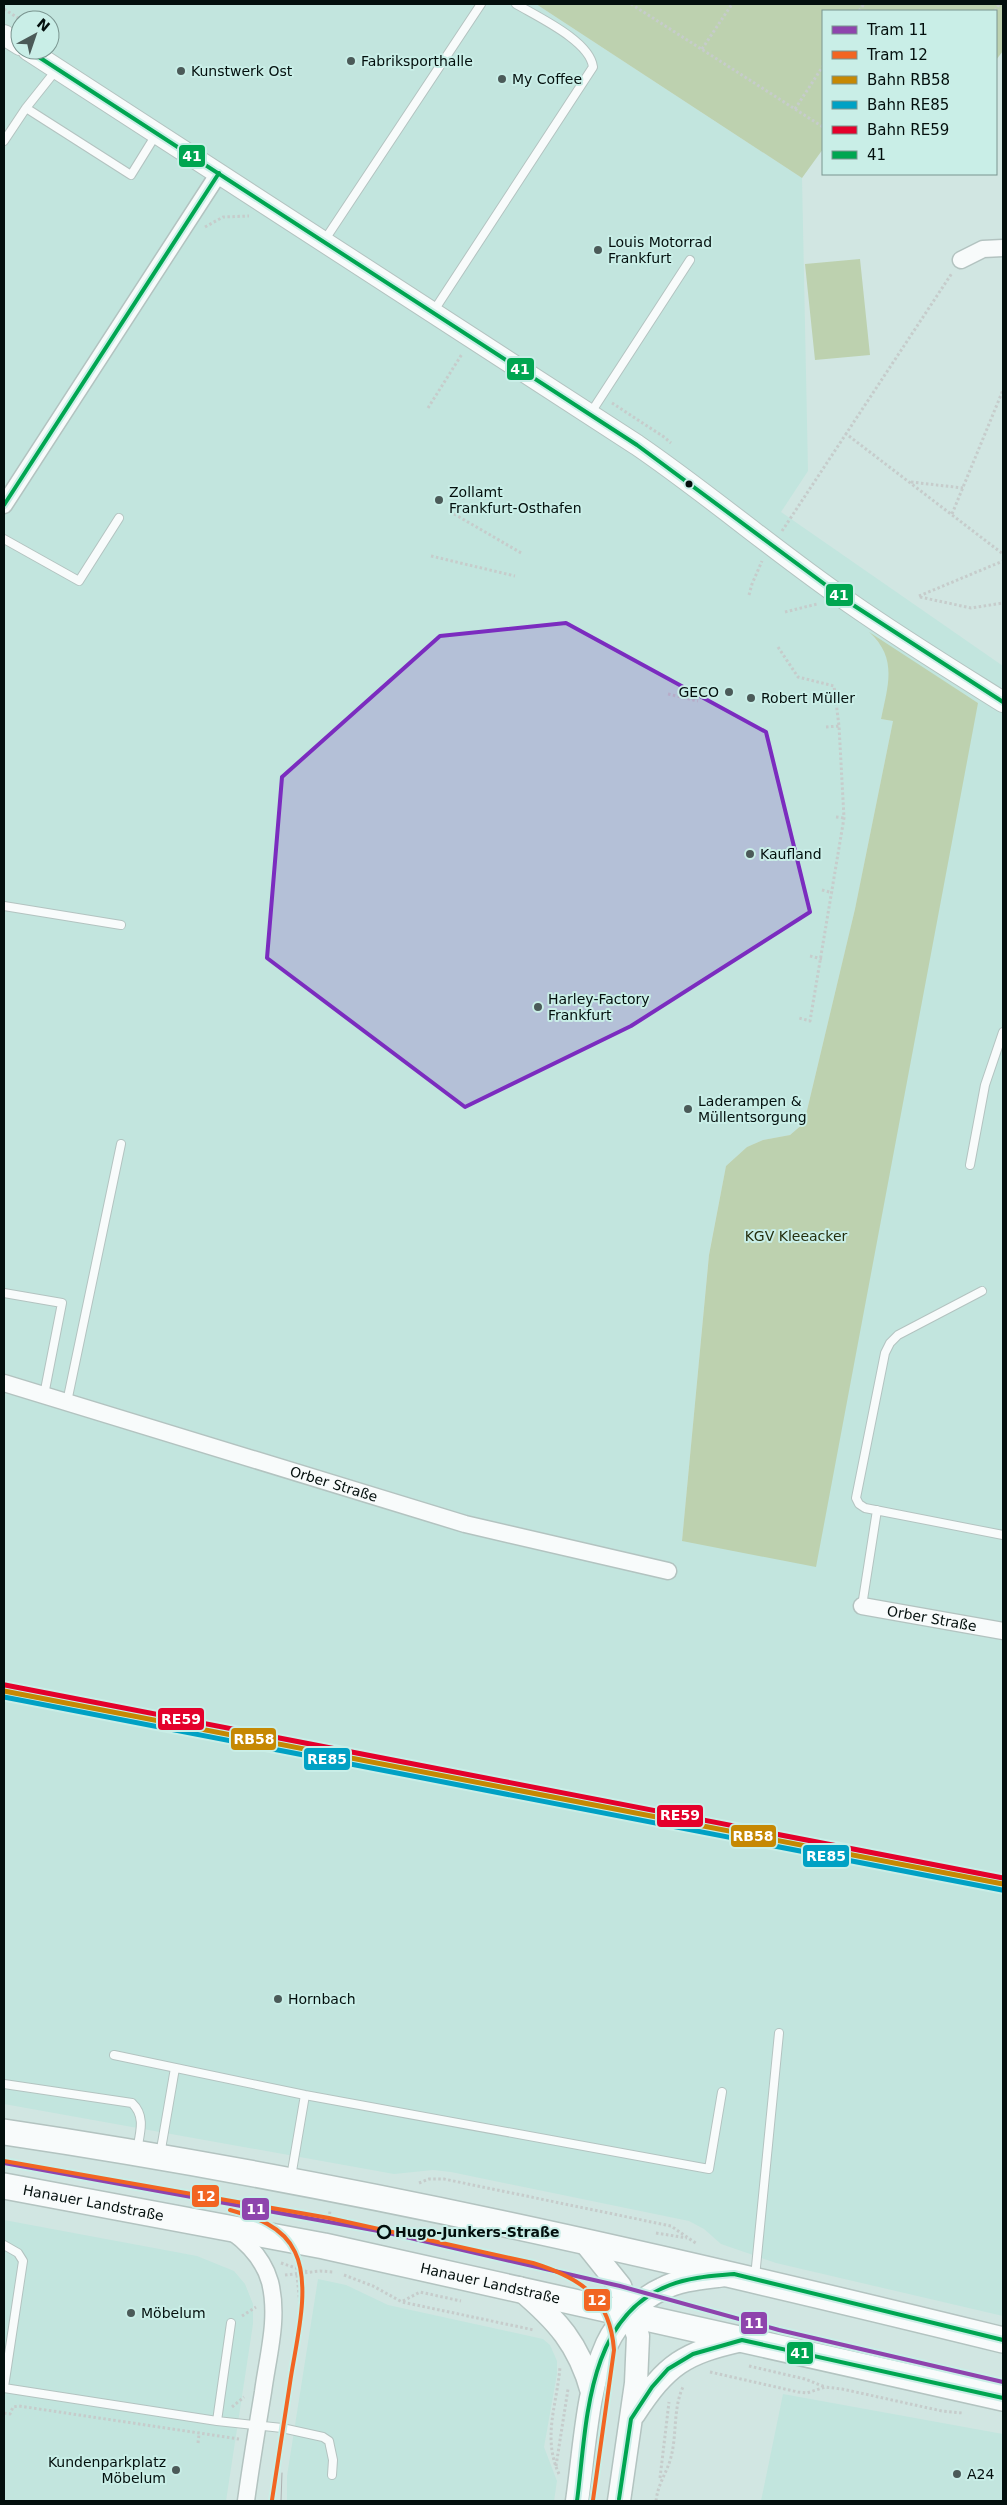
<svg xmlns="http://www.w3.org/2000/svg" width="1007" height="2505" viewBox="0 0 1007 2505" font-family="'DejaVu Sans',sans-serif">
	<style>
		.built { fill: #c2e5de; fill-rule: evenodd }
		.green { fill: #bdd1af }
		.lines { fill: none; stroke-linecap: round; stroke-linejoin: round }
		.service-casing { stroke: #b3c3c0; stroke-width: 10 }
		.minor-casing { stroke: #b3c3c0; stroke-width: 19 }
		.tertiary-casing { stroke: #b3c3c0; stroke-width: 22 }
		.secondary-casing { stroke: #b3c3c0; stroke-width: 25 }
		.primary-casing { stroke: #b3c3c0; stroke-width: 28 }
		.path { stroke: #c6cccb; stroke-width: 3; stroke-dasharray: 2.5 2.5; stroke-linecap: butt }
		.service { stroke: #f8fbfb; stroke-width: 8 }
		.minor { stroke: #f8fbfb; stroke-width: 16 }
		.tertiary { stroke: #f8fbfb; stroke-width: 20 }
		.secondary { stroke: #f8fbfb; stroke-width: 22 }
		.primary { stroke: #f8fbfb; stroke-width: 25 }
		.tram { stroke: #acb0b0; stroke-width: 1 }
		.bus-1-casing { stroke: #c9eee7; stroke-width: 8 }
		.bus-1 { stroke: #00a651; stroke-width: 4 }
		.rail-1-casing { stroke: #c9eee7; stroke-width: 9 }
		.rail-2-casing { stroke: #c9eee7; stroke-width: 9 }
		.rail-3-casing { stroke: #c9eee7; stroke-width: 9 }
		.rail-1 { stroke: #c68803; stroke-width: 5 }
		.rail-2 { stroke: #00a1c4; stroke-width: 5 }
		.rail-3 { stroke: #e4002b; stroke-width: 5 }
		.tram-1-casing { stroke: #c9eee7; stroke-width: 8 }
		.tram-2-casing { stroke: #c9eee7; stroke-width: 8 }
		.tram-1 { stroke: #8e44ad; stroke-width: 4 }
		.tram-2 { stroke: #f26522; stroke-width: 4 }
		.marked { fill: #7b2cbf; fill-opacity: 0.2; stroke: #7b2cbf; stroke-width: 4; stroke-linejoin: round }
		.poi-dot { fill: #4b5a58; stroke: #c9eee7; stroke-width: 2 }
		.bus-dot { fill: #030f0d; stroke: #c9eee7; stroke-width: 2 }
		.stop-dot { fill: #c9eee7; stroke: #030f0d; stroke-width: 2.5 }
		.labels { text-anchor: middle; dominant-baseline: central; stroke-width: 4; stroke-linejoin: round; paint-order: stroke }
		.poi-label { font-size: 14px; fill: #030f0d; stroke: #c9eee7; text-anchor: start }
		.park-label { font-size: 14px; fill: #242e0e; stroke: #c9eee7 }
		.street-label { font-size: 14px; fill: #030f0d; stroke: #c9eee7 }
		.stop-label { font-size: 14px; font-weight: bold; fill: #030f0d; stroke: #c9eee7; text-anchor: start }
		.line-badge { stroke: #c9eee7; stroke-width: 2 }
		.badge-label { font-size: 14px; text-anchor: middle; font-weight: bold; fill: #fff }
	</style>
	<rect width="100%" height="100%" fill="#d1e6e2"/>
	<path class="built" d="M4 4H536L802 178 808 471 781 512 1003 666V2316L776 2263 721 2244 704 2229 689 2221 451 2172 433 2170 394 2174 4 2104ZM20 20H50V50H20ZM872 635 978 703 682 1541 709 1254 726 1166 747 1147 763 1140 790 1135 804 1123 855 909 893 721 881 719 889 683V665L884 649Z
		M4 2220 197 2256 234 2271 245 2284 253 2304V2324L226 2501H4Z
		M318 2279 346 2285 388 2305 543 2339 550 2345 557 2361V2374L544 2447 557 2481 554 2501H287V2476Z
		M783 2394 1003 2434V2501H761Z"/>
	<path class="green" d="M536 4H1003V51L996 60V11H823V149L802 178Z
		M860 259 870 355 815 360 805 264Z
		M869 632 978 703 816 1567 682 1541 709 1255 726 1166 747 1147 763 1140 790 1135 804 1123 855 909 893 721 881 719C888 685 898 658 869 632Z"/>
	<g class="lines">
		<defs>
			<path id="service" d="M26 108 131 175 157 133
				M4 141 26 108 57 69
				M324 241 481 4
				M433 312 593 67C590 41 538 17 516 4
				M590 414 690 260
				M4 539 79 581 119 518
				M4 906 121 925
				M970 1165 985 1085 1003 1032
				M982 1291 898 1335 890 1343 885 1353 856 1498 859 1504 865 1508 1003 1535
				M4 1293 62 1303 44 1395
				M67 1402 121 1144
				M862 1606 877 1510
				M114 2055 305 2095 709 2169 722 2092
				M4 2084 132 2103C146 2116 140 2133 137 2150
				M160 2155 175 2068
				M291 2177 305 2095
				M4 2245 18 2253 23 2261 4 2387
				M755 2277 779 2033
				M4 2388 217 2421 282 2428 323 2437 329 2441 333 2460 332 2475
				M217 2421 231 2323"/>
			<g id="minor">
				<path d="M961 260 983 249 1003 248"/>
				<path d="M4 505 219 173"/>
				<path id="s1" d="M4 1383 465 1524 668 1571"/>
				<path id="s2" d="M862 1606 1003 1631"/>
				<path d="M231 2231C249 2244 264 2260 270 2282 279 2318 268 2355 263 2392 257 2428 251 2465 246 2501"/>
			</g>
			<path id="tertiary" d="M4 35 20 45
				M28 50 637 445C710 495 777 553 850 603 900 638 952 670 1003 702"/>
			<path id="secondary" d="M584 2241 620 2286 638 2336 636 2383 619 2501
				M519 2288C557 2320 579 2344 592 2392
				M634 2414C667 2364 684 2353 742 2340
				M577 2501C584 2454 587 2387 607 2344 617 2322 640 2299 662 2289 681 2279 704 2278 725 2275"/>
			<g id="primary">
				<path d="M4 2132C341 2182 673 2259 1003 2340"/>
				<path id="s3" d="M4 2186 324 2246 1003 2398"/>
			</g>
		</defs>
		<use href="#service" class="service-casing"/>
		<use href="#minor" class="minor-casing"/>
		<use href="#tertiary" class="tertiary-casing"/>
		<use href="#secondary" class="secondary-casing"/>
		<use href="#primary" class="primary-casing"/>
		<path class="path" d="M631 4 823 127
			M4 9 18 18
			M859 11 864 4
			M995 11 999 4
			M702 49 732 4
			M795 109 823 66
			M205 227 223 217 249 216
			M612 403 664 437 671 443
			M428 408 462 354
			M845 433 1003 554
			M911 482 963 488
			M454 514 523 554
			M952 514 1003 390
			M782 531 952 273
			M431 556 515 576
			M749 595 752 584 762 561
			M919 596 1003 561
			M920 597 971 608 1003 603
			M785 612 817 604
			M778 647 798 677 834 686 839 726 844 818 810 1021 799 1018
			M668 694 698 701
			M826 727 839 726
			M836 817 844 818
			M822 890 833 893
			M810 956 822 959
			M419 2183 429 2179H444L671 2226 697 2244
			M328 2224 330 2211
			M656 2233 687 2238
			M281 2263 308 2272
			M285 2275 320 2271 333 2272
			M297 2275 300 2306 299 2322
			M344 2275 373 2286 402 2302 534 2330
			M403 2301 420 2292 461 2301
			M242 2316 256 2307
			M749 2366 805 2379 825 2387
			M710 2372 798 2392 807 2393 825 2387 842 2389 942 2411 963 2413
			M232 2407 244 2397
			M4 2413 10 2414 13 2407 19 2406 239 2439
			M198 2443 199 2434
			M556 2466 568 2389
			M559 2474C542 2437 557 2405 560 2367
			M660 2478 669 2402
			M271 2501 281 2440
			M656 2501C658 2483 667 2473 671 2457 677 2435 673 2408 683 2387"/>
		<use href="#service" class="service"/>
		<use href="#minor" class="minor"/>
		<use href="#tertiary" class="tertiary"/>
		<use href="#secondary" class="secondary"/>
		<use href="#primary" class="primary"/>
		<path class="tram" d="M281 2501 282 2473"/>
		<defs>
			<path id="bus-1" d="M28 50 637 445 850 603 1003 702
				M4 505 219 173
				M619 2499 631 2419 652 2387 668 2369 693 2354 742 2340 1003 2398
				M577 2501C587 2426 585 2317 670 2285 690 2277 713 2276 734 2274L1003 2340"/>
		</defs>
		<use href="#bus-1" class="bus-1-casing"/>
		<use href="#bus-1" class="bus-1"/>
		<defs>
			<path id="rail-1" d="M4 1691 1003 1884"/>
			<path id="rail-2" d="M4 1697 1002 1890"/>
			<path id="rail-3" d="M5 1685 1003 1878"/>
		</defs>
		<use href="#rail-1" class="rail-1-casing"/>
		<use href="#rail-2" class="rail-2-casing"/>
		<use href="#rail-3" class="rail-3-casing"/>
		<use href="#rail-1" class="rail-1"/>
		<use href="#rail-2" class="rail-2"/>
		<use href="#rail-3" class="rail-3"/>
		<defs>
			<path id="tram-1" d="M4 2163 384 2232 620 2286 779 2330 1003 2382"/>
			<path id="tram-2" d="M4 2161 329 2218 533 2263C581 2278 610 2297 614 2350L593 2500
				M230 2210C255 2217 283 2226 295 2252 312 2287 295 2346 290 2383 284 2422 278 2461 272 2500"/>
		</defs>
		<use href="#tram-1" class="tram-1-casing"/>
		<use href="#tram-2" class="tram-2-casing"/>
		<use href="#tram-1" class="tram-1"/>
		<use href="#tram-2" class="tram-2"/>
	</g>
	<path class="marked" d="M566 623 766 732 810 912 631 1026 465 1107 267 958 282 777 440 636Z"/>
	<g class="poi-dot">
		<circle cx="351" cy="61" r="5"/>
		<circle cx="181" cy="71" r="5"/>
		<circle cx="502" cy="79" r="5"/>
		<circle cx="598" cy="250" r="5"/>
		<circle cx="439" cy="500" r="5"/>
		<circle cx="729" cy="692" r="5"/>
		<circle cx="751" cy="698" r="5"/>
		<circle cx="750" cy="854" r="5"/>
		<circle cx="538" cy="1007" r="5"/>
		<circle cx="688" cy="1109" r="5"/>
		<circle cx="278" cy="1999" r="5"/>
		<circle cx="131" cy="2313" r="5"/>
		<circle cx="176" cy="2470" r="5"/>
		<circle cx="957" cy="2474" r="5"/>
	</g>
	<circle class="bus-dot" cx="689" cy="484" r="4.5"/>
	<circle class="stop-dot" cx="384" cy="2232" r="6"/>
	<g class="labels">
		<g class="poi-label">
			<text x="361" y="61">Fabriksporthalle</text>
			<text x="191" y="71">Kunstwerk Ost</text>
			<text x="512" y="79">My Coffee</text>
			<text x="608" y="242">Louis Motorrad<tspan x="608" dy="16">Frankfurt</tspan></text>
			<text x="449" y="492">Zollamt<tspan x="449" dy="16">Frankfurt-Osthafen</tspan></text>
			<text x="719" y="692" text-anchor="end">GECO</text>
			<text x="761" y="698">Robert Müller</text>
			<text x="760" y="854">Kaufland</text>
			<text x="548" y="999">Harley-Factory<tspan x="548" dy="16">Frankfurt</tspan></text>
			<text x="698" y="1101">Laderampen &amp;<tspan x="698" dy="16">Müllentsorgung</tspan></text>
			<text x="288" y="1999">Hornbach</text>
			<text x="141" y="2313">Möbelum</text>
			<text x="166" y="2462" text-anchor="end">Kundenparkplatz<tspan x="166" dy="16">Möbelum</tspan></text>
			<text x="967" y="2474">A24</text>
		</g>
		<g class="park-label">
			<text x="796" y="1236">KGV Kleeacker</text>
		</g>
		<g class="street-label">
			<text stroke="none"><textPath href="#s1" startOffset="345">Orber Straße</textPath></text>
			<text stroke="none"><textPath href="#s2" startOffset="71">Orber Straße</textPath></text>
			<text stroke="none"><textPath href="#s3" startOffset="91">Hanauer Landstraße</textPath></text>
			<text stroke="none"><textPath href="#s3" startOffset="496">Hanauer Landstraße</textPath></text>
		</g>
		<g class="stop-label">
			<text x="395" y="2232">Hugo-Junkers-Straße</text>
		</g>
	</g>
	<g class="line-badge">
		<rect x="178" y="144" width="28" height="24" rx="5" fill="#00a651"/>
		<rect x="506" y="357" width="29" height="24" rx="5" fill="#00a651"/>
		<rect x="825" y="583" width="29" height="24" rx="5" fill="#00a651"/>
		<rect x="157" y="1707" width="48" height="24" rx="5" fill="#e4002b"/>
		<rect x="230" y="1727" width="47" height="24" rx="5" fill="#c68803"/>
		<rect x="303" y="1747" width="48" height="24" rx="5" fill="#00a1c4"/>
		<rect x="656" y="1804" width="48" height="24" rx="5" fill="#e4002b"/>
		<rect x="730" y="1824" width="47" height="24" rx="5" fill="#c68803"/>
		<rect x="802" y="1844" width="48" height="24" rx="5" fill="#00a1c4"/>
		<rect x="191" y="2184" width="29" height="24" rx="5" fill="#f26522"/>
		<rect x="241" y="2197" width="29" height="24" rx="5" fill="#8e44ad"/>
		<rect x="583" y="2288" width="28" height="24" rx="5" fill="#f26522"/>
		<rect x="740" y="2311" width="28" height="24" rx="5" fill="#8e44ad"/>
		<rect x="786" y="2341" width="28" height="24" rx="5" fill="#00a651"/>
	</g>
	<g class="badge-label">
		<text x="192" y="161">41</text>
		<text x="520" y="374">41</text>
		<text x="839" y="600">41</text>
		<text x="181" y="1724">RE59</text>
		<text x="254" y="1744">RB58</text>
		<text x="327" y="1764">RE85</text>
		<text x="680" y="1820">RE59</text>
		<text x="753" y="1841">RB58</text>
		<text x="826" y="1861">RE85</text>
		<text x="206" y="2201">12</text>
		<text x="256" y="2214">11</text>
		<text x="597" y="2305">12</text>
		<text x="754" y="2328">11</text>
		<text x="800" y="2358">41</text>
	</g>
	<rect width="1007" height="2505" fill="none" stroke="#030f0d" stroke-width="10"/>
	<rect x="822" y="10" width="175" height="165" fill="#c9eee7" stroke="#7a9590"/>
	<rect x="832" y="26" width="25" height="8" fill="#8e44ad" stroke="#7a9590"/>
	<text x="867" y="35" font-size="15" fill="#030f0d">Tram 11</text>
	<rect x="832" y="51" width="25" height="8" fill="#f26522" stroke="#7a9590"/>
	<text x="867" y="60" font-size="15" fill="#030f0d">Tram 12</text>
	<rect x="832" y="76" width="25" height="8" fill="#c68803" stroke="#7a9590"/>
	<text x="867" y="85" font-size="15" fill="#030f0d">Bahn RB58</text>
	<rect x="832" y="101" width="25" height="8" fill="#00a1c4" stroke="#7a9590"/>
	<text x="867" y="110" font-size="15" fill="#030f0d">Bahn RE85</text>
	<rect x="832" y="126" width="25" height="8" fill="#e4002b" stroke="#7a9590"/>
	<text x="867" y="135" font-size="15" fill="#030f0d">Bahn RE59</text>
	<rect x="832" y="151" width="25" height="8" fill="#00a651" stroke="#7a9590"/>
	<text x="867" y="160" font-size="15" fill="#030f0d">41</text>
	<g transform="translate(35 35) rotate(40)"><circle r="24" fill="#c9eee7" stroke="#7a9590"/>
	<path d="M0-4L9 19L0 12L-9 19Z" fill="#4b5a58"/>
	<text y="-8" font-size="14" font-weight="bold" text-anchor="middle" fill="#030f0d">N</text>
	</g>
</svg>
